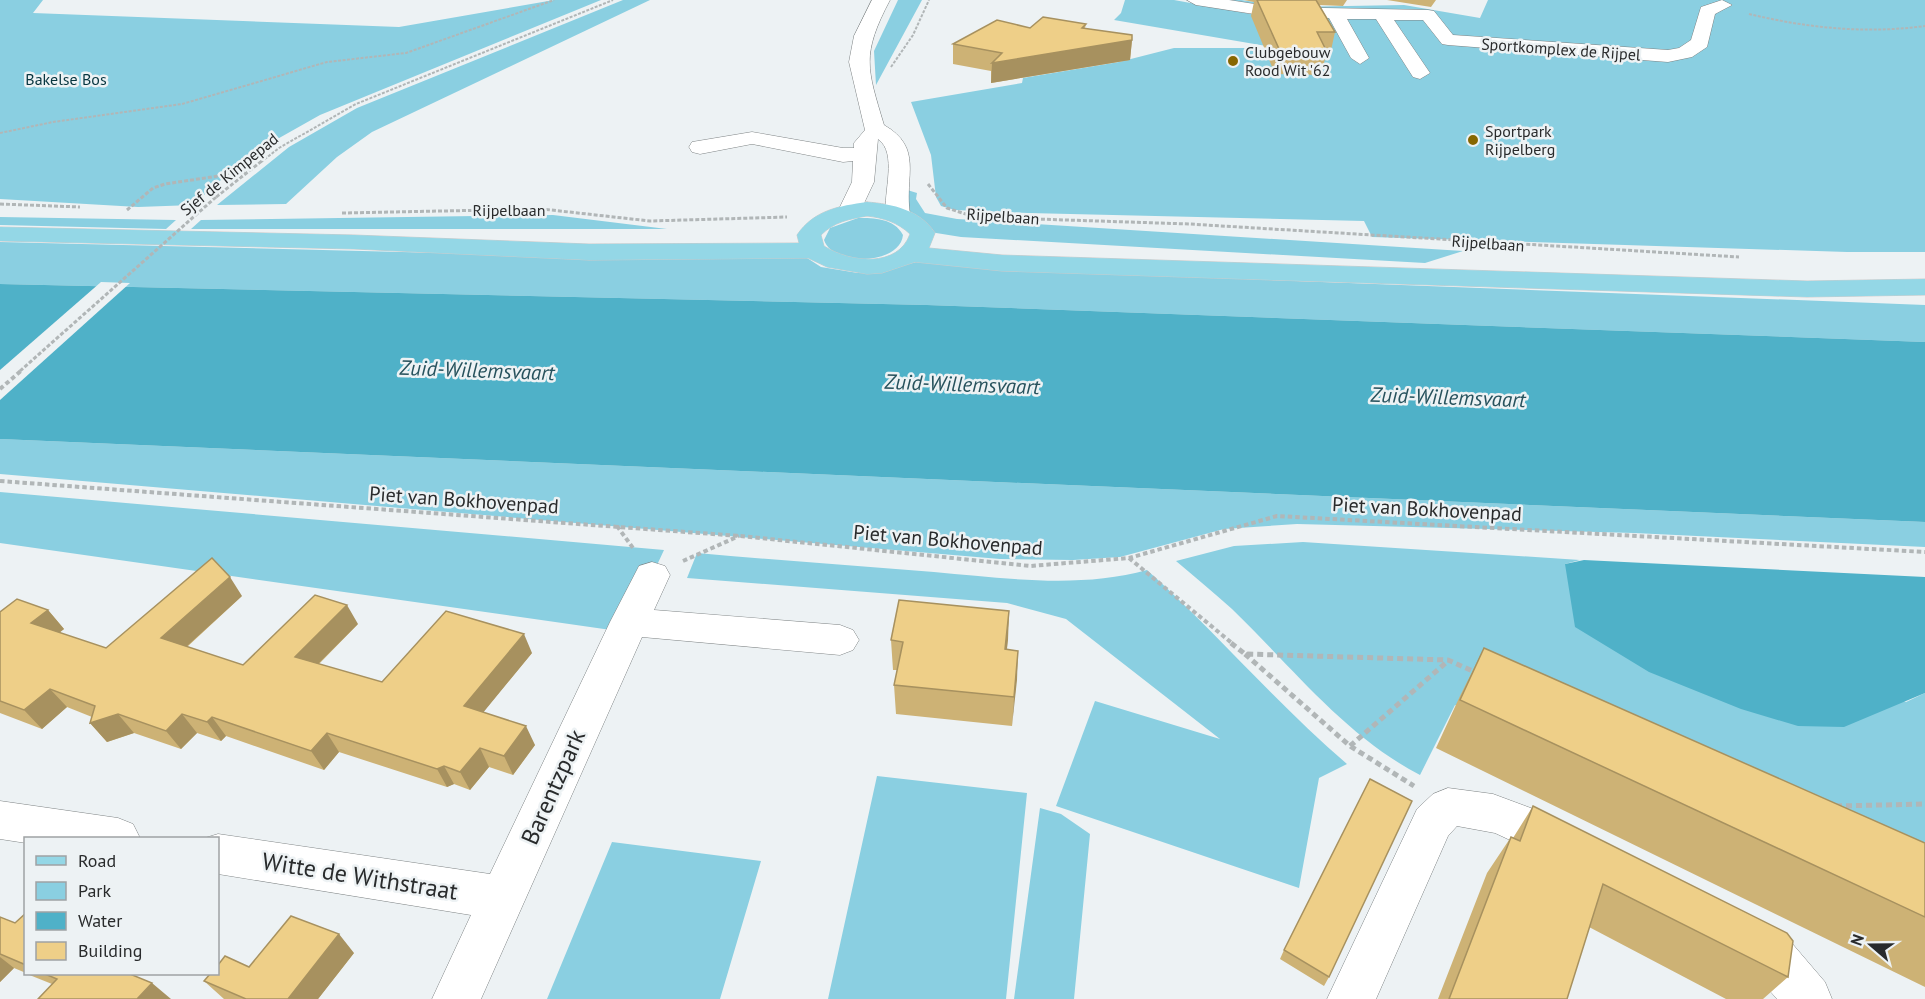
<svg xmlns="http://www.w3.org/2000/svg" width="1925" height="999" viewBox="0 0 1925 999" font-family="'PT Sans',sans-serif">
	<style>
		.green { fill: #8acfe1 }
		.water { fill: #4fb1c8 }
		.pier { fill: #edf2f4 }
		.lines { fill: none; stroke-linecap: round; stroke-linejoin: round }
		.minor-casing { stroke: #7f8485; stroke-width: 1 }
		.major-casing { stroke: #ccc; stroke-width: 1 }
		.path-far3 { stroke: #b1b6b7; stroke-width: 2; stroke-dasharray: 3 1.5; stroke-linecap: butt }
		.path-far2 { stroke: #b1b6b7; stroke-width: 3; stroke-dasharray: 4 2; stroke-linecap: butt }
		.path-far1 { stroke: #b1b6b7; stroke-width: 4; stroke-dasharray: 4.5 3; stroke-linecap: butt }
		.path { stroke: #b1b6b7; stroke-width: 5; stroke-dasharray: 6 4; stroke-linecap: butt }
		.minor { fill: #fff; fill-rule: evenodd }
		.major { fill: #94d7e6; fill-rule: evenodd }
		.path-bridge-far1 { stroke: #b1b6b7; stroke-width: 3; stroke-dasharray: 4 2; stroke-linecap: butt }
		.path-bridge { stroke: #b1b6b7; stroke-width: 4; stroke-dasharray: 4.5 3; stroke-linecap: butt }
		.wall { fill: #cdb275 }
		.shaded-wall { fill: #a7915f }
		.building { fill: #eecf88; stroke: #a7915f; stroke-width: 1.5 }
		.poi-dot { fill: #876702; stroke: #edf2f4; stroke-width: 2 }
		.labels { text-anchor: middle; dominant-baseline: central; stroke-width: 5; stroke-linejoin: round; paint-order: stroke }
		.far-street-label { font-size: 16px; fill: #292b2c; stroke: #edf2f4 }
		.far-poi-label { font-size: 16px; fill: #292b2c; stroke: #edf2f4; text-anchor: start }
		.far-park-label { font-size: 16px; fill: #073640; stroke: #edf2f4 }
		.street-label { font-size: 20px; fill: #292b2c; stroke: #edf2f4 }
		.water-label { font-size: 21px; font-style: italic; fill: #27525d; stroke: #edf2f4 }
		.near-street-label { font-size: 24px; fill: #292b2c; stroke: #edf2f4 }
	</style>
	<rect width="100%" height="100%" fill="#edf2f4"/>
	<path class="green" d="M0 0H43L33 13 399 27 554 0H601L320 115 265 146 231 171 193 205 138 207 0 199Z
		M623 0H650L372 132 337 157 286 204 217 205 289 147 357 108Z
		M898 0H922L876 85 874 51Z
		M1125 0H1174L1262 16 1271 22V19L1280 17 1282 11 1212 0H1241L1290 7 1404 5 1480 18 1488 0H1925V252H1847L1372 237 1364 221 1028 213 955 210 941 206 936 197 931 155 911 102 1022 83 1023 78 1119 62 1174 48H1278L1114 20 1121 13Z
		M904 189 917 193 916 199 925 213 957 219 1463 251 1425 263 961 237 930 232 907 212Z
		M553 215 667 229H191L201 220Z
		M0 217 176 220 166 229 0 225Z
		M858 218C874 218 894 218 903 235 900 265 833 267 824 240L830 228Z
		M0 242 603 257 804 256 821 267 858 273 878 272 916 262 986 269 1925 305V342L927 305 0 284Z
		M0 439 1925 522V547L1634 533 1297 524 1224 529 1120 557 1073 560 1000 559 0 474Z
		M0 492 664 550 638 606 618 631 0 543Z
		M1303 542 1580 560 1565 564 1906 702 1925 693V925L1455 705 1420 775C1345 736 1292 667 1232 609 1214 593 1195 577 1176 561L1234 546Z
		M697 553C776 560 855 566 934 572 1002 578 1080 589 1147 570 1216 632 1276 703 1347 764L1319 778 1299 888 1056 806 1095 701 1220 739 1066 619 1007 603 687 578Z
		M877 776 1027 793 1006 999H828Z
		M1040 808 1061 814 1090 834 1074 999H1014Z
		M612 842 761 861 720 999H547Z"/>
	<path class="water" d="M0 284 927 305 1925 342V522L0 439Z
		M1584 560 1925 577V693L1844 727 1798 726 1741 709 1649 672 1575 627 1565 564Z"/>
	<path class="pier" d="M101 282 130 283 0 400V370Z"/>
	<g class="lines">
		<defs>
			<path id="minor" d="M872 0H890C861 55 867 68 884 125 924 148 904 176 910 214L906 219H890L886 214C883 193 898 153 878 139L874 182 858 216H842L838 211 852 182 853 161 843 162 752 144 700 154 692 152 689 147 692 142 752 132 843 148H854V143L865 130 849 62 854 36Z
				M1187 0H1229L1273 7 1428 10 1434 11 1453 35 1668 50 1679 48 1691 40 1701 7 1722 0 1732 5 1715 14 1707 47 1692 57 1668 62 1448 45 1442 44 1423 20H1394L1430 73 1420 79 1413 77 1376 19H1347L1369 58 1360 64 1351 58 1329 18 1273 17 1196 5Z
				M652 562 665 566 670 575 654 610 840 625 853 630 859 640 853 650 840 655 642 637 481 999H432L471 915 218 874V838H205L218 834 490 874 610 622 639 566Z
				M1448 788 1493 794 1536 810 1577 830 1583 844 1577 858 1561 864 1495 833 1457 826 1448 836 1376 999H1327L1417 809 1433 794Z
				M0 801 118 818 133 824 140 838H26V843L0 839Z
				M1756 921 1784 934 1825 982 1832 999H1777C1763 982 1740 962 1732 944L1739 928Z"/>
			<path id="major" d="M867 202C893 204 920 210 935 233L929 248 1002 255 1807 281 1925 279V295L1807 297 1303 281 1002 271 915 262 882 273 867 274 827 267 808 258 589 260 354 249 0 241V227L354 235 589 244 799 243 797 235C814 210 839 206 867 202ZM867 216C884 218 897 222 910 234 898 268 850 263 824 246L821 235C834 222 849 219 867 216Z"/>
		</defs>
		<use href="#minor" class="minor-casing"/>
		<use href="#major" class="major-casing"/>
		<path class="path-far3" d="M1749 14C1808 28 1865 34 1925 26
			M891 67 913 35 929 0
			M0 133 53 122 182 104 327 62 406 53 554 0
			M261 162 279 148 356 104 613 0"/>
		<path class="path-far2" d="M928 184 947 208 975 217 1189 224 1739 257
			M216 197 263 160
			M0 204 80 207
			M127 210 153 188 165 184 245 172
			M342 213 542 209 650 221 787 217"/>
		<path class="path-far1" d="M0 481 740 536 1030 566 1129 558 1277 516 1925 552
			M617 526 633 548
			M1129 558 1233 644
			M683 561 739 536"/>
		<path class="path" d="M1231 643 1245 654 1448 660 1477 673
			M1245 654 1350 746 1414 786
			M1350 746 1448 661
			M1836 806 1925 804"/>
		<use href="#minor" class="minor"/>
		<use href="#major" class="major"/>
		<path class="path-bridge-far1" d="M20 371 216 197"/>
		<path class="path-bridge" d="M0 389 22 370"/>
	</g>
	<path class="wall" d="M1244 0H1347L1343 6 1319 5 1335 32 1330 55H1326L1321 75 1275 74 1251 16 1254 2Z
		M1387 0H1436L1431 7Z
		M1086 24 1085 28 1132 40 1130 60 991 83V71L953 64V44L1030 28Z
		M242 596 187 647 243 665 358 624 319 664 382 682 532 653 483 712 535 745 513 775 489 767 470 790 454 784 447 787 339 752 324 770 226 736 221 741 197 733 181 749 134 733 107 742 90 723 92 717 67 707 42 729 0 713V612L48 610 64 629 59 633 106 648Z
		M1009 611 1007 650 1018 651 1012 726 896 714 894 685 897 670H893L891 640Z
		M1484 648 1925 843V987L1436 748 1460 696Z
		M1533 806 1788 977 1763 999H1726L1589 927 1567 999H1438L1487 873 1511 837 1513 838Z
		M26 913V973L14 968 0 982V917L15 923Z
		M1284 950 1329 977 1324 986 1280 959Z
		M354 953 318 999H224L204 981Z
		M27 974H130L52 984Z"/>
	<path class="shaded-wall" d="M1132 40 1130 60 991 83 992 63Z
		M230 577 242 596 175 657 161 638Z
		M347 605 358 624 307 675 295 657Z
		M48 610 64 629 47 642 31 623Z
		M1009 611 1008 640 1003 678 1005 649Z
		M524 634 532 653 473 725 464 706Z
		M1018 651 1017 680 1012 726 1014 697Z
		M50 689 67 707 42 729 24 710Z
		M118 714 134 733 107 742 90 723Z
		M182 714 197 733 181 749 166 731Z
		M212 717 226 736 221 741 207 722Z
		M526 726 535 745 513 775 504 756Z
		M327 733 339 752 324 770 311 751Z
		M480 748 489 767 470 790 460 772Z
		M444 766 454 784 447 787 437 769Z
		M339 934 354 953 318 999H288Z
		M0 957 14 968 0 982Z
		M152 983 171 999H137Z"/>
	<path class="building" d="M1257 0H1316L1335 32H1317L1327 52 1280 51Z
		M1043 17 1086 24 1082 28 1132 35V40L992 63 1002 53 953 44 997 20 1030 28Z
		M212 558 230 577 161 638 243 665 315 595 347 605 295 657 382 682 446 611 524 634 464 706 526 726 504 756 480 748 460 772 444 766 437 769 327 733 311 751 212 717 207 722 182 714 166 731 118 714 90 723 95 706 50 689 24 710 0 701V612L17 599 48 610 31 623 106 648Z
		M899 600 1009 611 1005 649 1018 651 1014 697 894 685 903 642 891 640Z
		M1484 648 1925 843V917L1460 700Z
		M1370 779 1412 801 1329 977 1284 950Z
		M1533 806 1787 933 1793 941 1788 977 1603 884 1567 999H1449L1511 837 1520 841Z
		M26 913V965L0 954V917L15 923Z
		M291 916 339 934 288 999H246L204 981 210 974H218V965L225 956 249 967Z
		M45 974H130L152 983 137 999H38L57 979Z"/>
	<g class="poi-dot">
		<circle cx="1233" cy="61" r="6"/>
		<circle cx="1473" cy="140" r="6"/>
	</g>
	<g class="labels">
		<g class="far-street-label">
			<text transform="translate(1561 49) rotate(4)">Sportkomplex de Rijpel</text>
			<text transform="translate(229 174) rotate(-39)">Sjef de Kimpepad</text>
			<text x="509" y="210">Rijpelbaan</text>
			<text transform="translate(1003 216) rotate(4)">Rijpelbaan</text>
			<text transform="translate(1488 243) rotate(4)">Rijpelbaan</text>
		</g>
		<g class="far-poi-label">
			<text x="1245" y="52">Clubgebouw<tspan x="1245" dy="18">Rood Wit '62</tspan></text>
			<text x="1485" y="131">Sportpark<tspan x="1485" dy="18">Rijpelberg</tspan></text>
		</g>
		<g class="far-park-label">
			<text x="66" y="79">Bakelse Bos</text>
		</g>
		<g class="street-label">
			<text transform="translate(464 500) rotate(4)">Piet van Bokhovenpad</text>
			<text transform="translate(1427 509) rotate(3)">Piet van Bokhovenpad</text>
			<text transform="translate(948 540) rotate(5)">Piet van Bokhovenpad</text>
		</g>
		<g class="water-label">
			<text transform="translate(477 370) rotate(2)">Zuid-Willemsvaart</text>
			<text transform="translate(962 384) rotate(2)">Zuid-Willemsvaart</text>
			<text transform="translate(1448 397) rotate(2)">Zuid-Willemsvaart</text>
		</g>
		<g class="near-street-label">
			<text transform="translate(553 787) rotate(-66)">Barentzpark</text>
			<text transform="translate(360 876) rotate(9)">Witte de Withstraat</text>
		</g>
	</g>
	<rect x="24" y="837" width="195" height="138" fill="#edf2f4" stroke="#9fa2a4" stroke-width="1.5"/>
	<rect x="36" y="856" width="30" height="9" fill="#94d7e6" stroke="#9fa2a4" stroke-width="1.5"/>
	<text x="78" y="867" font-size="18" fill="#292b2c">Road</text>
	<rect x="36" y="882" width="30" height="18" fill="#8acfe1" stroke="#9fa2a4" stroke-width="1.5"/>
	<text x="78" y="897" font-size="18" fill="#292b2c">Park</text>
	<rect x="36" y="912" width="30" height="18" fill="#4fb1c8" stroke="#9fa2a4" stroke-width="1.5"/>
	<text x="78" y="927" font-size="18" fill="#292b2c">Water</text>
	<rect x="36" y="942" width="30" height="18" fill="#eecf88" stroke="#9fa2a4" stroke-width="1.5"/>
	<text x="78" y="957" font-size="18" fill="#292b2c">Building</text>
	<g transform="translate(1871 945) rotate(290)" stroke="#edf2f4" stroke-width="4.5" paint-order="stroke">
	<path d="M0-4.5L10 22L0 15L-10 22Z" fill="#292b2c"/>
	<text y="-9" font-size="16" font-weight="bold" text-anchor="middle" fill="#292b2c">N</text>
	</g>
</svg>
